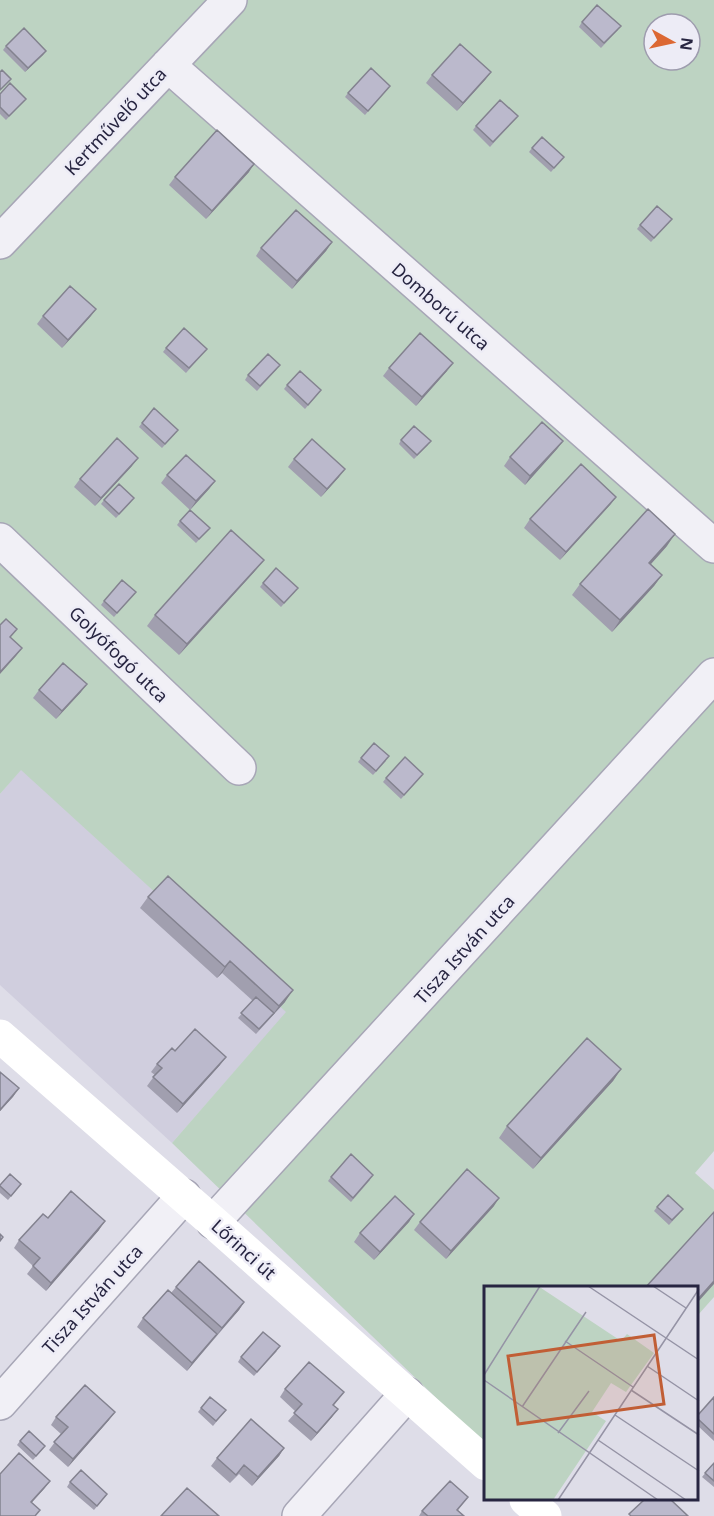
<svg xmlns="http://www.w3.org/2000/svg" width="714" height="1516" viewBox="0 0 714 1516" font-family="'Noto Sans',sans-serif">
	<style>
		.built { fill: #d0cede }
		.green { fill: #bdd3c2; fill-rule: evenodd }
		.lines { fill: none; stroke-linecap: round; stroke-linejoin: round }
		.street-casing { stroke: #a7a6b6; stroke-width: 36 }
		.street { stroke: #f1f0f6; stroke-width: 33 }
		.secondary { stroke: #fff; stroke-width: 33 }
		.wall { fill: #a19faf }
		.shaded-wall { fill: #83828f }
		.building { fill: #bbb9cc; stroke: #83828f; stroke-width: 1.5 }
		.labels { text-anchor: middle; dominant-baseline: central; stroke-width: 5; stroke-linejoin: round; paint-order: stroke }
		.street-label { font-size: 18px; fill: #272541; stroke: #edecf6 }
		.inset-road { fill: none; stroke: #9593a5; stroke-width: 1.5 }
		.view { fill: #c15e35; fill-opacity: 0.15; stroke: #c15e35; stroke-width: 3 }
		.inset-edge { fill: none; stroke: #272541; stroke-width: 3 }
	</style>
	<rect width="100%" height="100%" fill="#dedde8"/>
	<path class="built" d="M21 769 287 1012 172 1143 0 985V794Z"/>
	<path class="green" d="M0 0H714V1151L695 1173 714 1190V1297L698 1315V1288H486V1446L172 1143 286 1012 21 770 0 794ZM654 24H690V60H654Z"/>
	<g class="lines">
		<defs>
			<path id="street" d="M168 65 714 546
				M0 242 230 0
				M0 540 239 768
				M213 1222 714 675
				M0 1403 184 1196
				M299 1516 407 1394"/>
		</defs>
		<use href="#street" class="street-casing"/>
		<use href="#street" class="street"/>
		<path class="secondary" d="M0 1036 213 1222 486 1464
			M526 1500 545 1516"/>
	</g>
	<path class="wall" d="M582 22 618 30 601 48 579 27Z
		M6 46 46 51 43 55 25 72 3 50Z
		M491 72 485 80 457 111 426 83 432 75Z
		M390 86 365 115 345 97 348 93Z
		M0 94 26 99 6 120 0 114Z
		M518 116 490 147 473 130 476 126Z
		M532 148 564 157 551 172 529 152Z
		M249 172 206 219 169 185 175 177Z
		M672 219 651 242 637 229 640 225Z
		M332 242 326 251 292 289 256 256 261 248Z
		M96 309 90 317 62 348 37 324 43 316Z
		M166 348 207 349 186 373 163 352Z
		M389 368 447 371 416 406 383 376Z
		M277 369 257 391 245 380 248 375Z
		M287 385 318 394 305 409 284 389Z
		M142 423 175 434 162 448 139 427Z
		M401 440 428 445 414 459 399 444Z
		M563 441 557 449 525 485 504 466 510 457Z
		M294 459 339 477 321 497 288 467Z
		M132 466 95 506 74 487 80 479Z
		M167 475 215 481 209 489 190 510 161 483Z
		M616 497 610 505 560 560 524 528 530 519Z
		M104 500 131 502 116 518 101 504Z
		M180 521 210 528 196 543 177 525Z
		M667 546 651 564 662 575 654 586 612 632 572 595 580 584Z
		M255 571 179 655 147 626 155 615Z
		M263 583 295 592 281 607 260 587Z
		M136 592 114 617 101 605 104 601Z
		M39 690 81 692 56 719 33 698Z
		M361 758 386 761 373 775 358 762Z
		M386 778H420L401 799 383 782Z
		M148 897 285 1002 256 1034 238 1018 253 1001 222 973 217 978 140 908Z
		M175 1051 220 1065 177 1113 147 1086 155 1075 151 1072 157 1064Z
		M621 1069 613 1081 533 1169 499 1138 507 1126Z
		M331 1177 370 1180 351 1202 328 1181Z
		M0 1185 18 1188 8 1200 0 1193Z
		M494 1206 446 1259 414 1230 420 1222Z
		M657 1207 680 1213 669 1225 654 1211Z
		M414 1214 409 1222 374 1260 354 1242 360 1233Z
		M48 1218 99 1230 46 1291 27 1274 33 1266 14 1248 19 1240Z
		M176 1287 244 1302 239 1310 187 1371 137 1327 143 1318 171 1293Z
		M277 1351 254 1376 238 1362 241 1357Z
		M285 1389 344 1392 334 1405 332 1417 311 1441 288 1421 296 1412 280 1397Z
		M714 1397V1441L698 1426V1415Z
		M201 1408 226 1410 213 1426 198 1412Z
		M56 1417 109 1420 68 1467 49 1450 61 1434 51 1425Z
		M20 1441 42 1450 33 1460 17 1445Z
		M284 1448 279 1456 252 1486 239 1474 230 1483 211 1466 217 1458Z
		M714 1463V1487L702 1477Z
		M70 1482 104 1498 94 1510 67 1487Z
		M468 1497 458 1510 464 1516H419L422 1511Z"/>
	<path class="shaded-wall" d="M46 51 43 55 25 72 28 68Z
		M491 72 485 80 457 111 463 103Z
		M254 164 249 172 206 219 212 211Z
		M332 242 326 251 292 289 297 281Z
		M96 309 90 317 62 348 68 340Z
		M453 363 447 371 416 406 422 397Z
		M563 441 557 449 525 485 530 476Z
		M138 458 132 466 95 506 101 498Z
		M345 469 339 477 321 497 327 489Z
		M215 481 209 489 190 510 196 501Z
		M616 497 610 505 560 560 566 552Z
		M675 534 667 546 641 575 649 563Z
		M264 560 255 571 179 655 187 644Z
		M662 575 654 586 612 632 620 620Z
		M22 648 16 656 0 674V672Z
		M87 684 81 692 56 719 62 711Z
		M230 961 222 973 217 978 225 967Z
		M293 990 285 1002 271 1017 279 1006Z
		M226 1057 220 1065 177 1113 183 1104Z
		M621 1069 613 1081 533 1169 541 1158Z
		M19 1088 13 1097 0 1111V1110Z
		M499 1198 494 1206 446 1259 451 1251Z
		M414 1214 409 1222 374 1260 380 1252Z
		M105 1221 99 1230 46 1291 51 1283Z
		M714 1281V1284L698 1302V1299Z
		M244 1302 239 1310 216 1336 222 1328Z
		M217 1334 211 1342 187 1371 192 1363Z
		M338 1409 332 1417 311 1441 317 1433Z
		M115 1412 109 1420 68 1467 73 1459Z
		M284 1448 279 1456 252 1486 258 1477Z
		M50 1481 44 1489 25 1510 31 1502Z"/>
	<path class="building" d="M597 5 621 26 604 43 582 22Z
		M24 28 46 51 28 68 6 46Z
		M460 44 491 72 463 103 432 75Z
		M371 68 390 86 368 111 348 93Z
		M2 70 11 79 0 90V72Z
		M10 83 26 99 9 116 0 107V94Z
		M500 100 518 116 493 142 476 126Z
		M217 130 254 164 212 211 175 177Z
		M542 137 564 157 554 168 532 148Z
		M657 206 672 219 654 238 640 225Z
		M296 210 332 242 297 281 261 248Z
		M70 286 96 309 68 340 43 316Z
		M184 328 207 349 189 368 166 348Z
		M420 333 453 363 422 397 389 368Z
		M268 354 280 365 260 386 248 375Z
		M300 371 321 390 308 405 287 385Z
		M154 408 178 430 165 444 142 423Z
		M542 422 563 441 530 476 510 457Z
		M414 426 431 441 417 455 401 440Z
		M117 438 138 458 101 498 80 479Z
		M312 439 345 469 327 489 294 459Z
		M186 455 215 481 196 501 167 475Z
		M581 464 616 497 566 552 530 519Z
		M119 484 134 498 119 514 104 500Z
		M648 509 675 534 649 563 662 575 620 620 580 584Z
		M190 510 210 528 199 539 180 521Z
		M231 530 264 560 187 644 155 615Z
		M276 568 298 588 284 603 263 583Z
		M122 580 136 592 117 613 104 601Z
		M6 619 17 629 10 637 22 648 0 672V625Z
		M63 663 87 684 62 711 39 690Z
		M374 743 389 756 376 771 361 758Z
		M405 757 423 774 404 795 386 778Z
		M168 876 293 990 279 1006 230 961 225 967 148 897Z
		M256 997 274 1013 259 1029 241 1013Z
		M195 1029 226 1057 183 1104 153 1077 162 1068 157 1064 172 1048 175 1051Z
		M587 1038 621 1069 541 1158 507 1126Z
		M0 1072 19 1088 0 1110Z
		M351 1154 373 1175 353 1198 331 1177Z
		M467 1169 499 1198 451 1251 420 1222Z
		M10 1174 21 1184 11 1196 0 1186V1185Z
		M71 1191 105 1221 51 1283 33 1266 40 1258 19 1240 43 1214 48 1218Z
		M668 1195 683 1209 672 1220 657 1207Z
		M395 1196 414 1214 380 1252 360 1233Z
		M714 1212V1281L698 1299V1288H645Z
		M0 1234 3 1237 0 1241Z
		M199 1261 244 1302 222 1328 176 1287Z
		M168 1290 217 1334 192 1363 143 1318Z
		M263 1332 280 1346 257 1372 241 1357Z
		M309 1362 344 1392 333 1405 338 1409 317 1433 294 1413 302 1404 285 1389Z
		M85 1385 115 1412 73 1459 54 1442 68 1427 56 1417Z
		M210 1397 226 1410 216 1421 201 1408Z
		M714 1397V1434L698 1419V1415Z
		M251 1419 284 1448 258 1477 244 1465 236 1475 217 1458Z
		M29 1431 45 1446 36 1456 20 1441Z
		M19 1453 50 1481 31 1502 40 1510 35 1516H0V1474Z
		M714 1463V1481L705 1473Z
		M81 1470 107 1494 97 1506 70 1482Z
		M450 1481 468 1497 457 1510 464 1516H428L422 1511Z
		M187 1488 219 1516H161Z
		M644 1500H671L688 1516H631L629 1514Z"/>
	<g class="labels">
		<g class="street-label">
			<text transform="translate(115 121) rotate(-47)">Kertművelő utca</text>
			<text transform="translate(441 306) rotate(41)">Domború utca</text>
			<text transform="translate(119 654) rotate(44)">Golyófogó utca</text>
			<text transform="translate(464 949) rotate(-48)">Tisza István utca</text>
			<text transform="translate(244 1249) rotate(42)">Lőrinci út</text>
			<text transform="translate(92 1299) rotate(-48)">Tisza István utca</text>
		</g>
	</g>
	<g transform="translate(484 1286)">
		<rect width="214" height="214" fill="#dedde8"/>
		<path d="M1 0H54L137 55 143 48 170 67 142 106 127 97 108 126 122 135 69 214H0Z" fill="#bdd3c2"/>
		<path class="inset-road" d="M104 0 215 74M169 0 202 22M81 55 149 101M163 80 215 115M0 89 56 0M0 94 174 214M147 104 215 149M38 121 102 26M131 129 215 185M74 147 105 105M114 154 202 214M74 214 215 3"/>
		<path class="view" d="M170 49 180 118 34 138 24 70Z"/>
		<rect width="214" height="214" class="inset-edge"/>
	</g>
	<g transform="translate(672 42) rotate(98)"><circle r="28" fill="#edecf6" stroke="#9e9cae" stroke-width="1.5"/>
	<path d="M0-4.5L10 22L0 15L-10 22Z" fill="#dc6833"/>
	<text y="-9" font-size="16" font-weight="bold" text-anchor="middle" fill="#272541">N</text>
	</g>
</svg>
